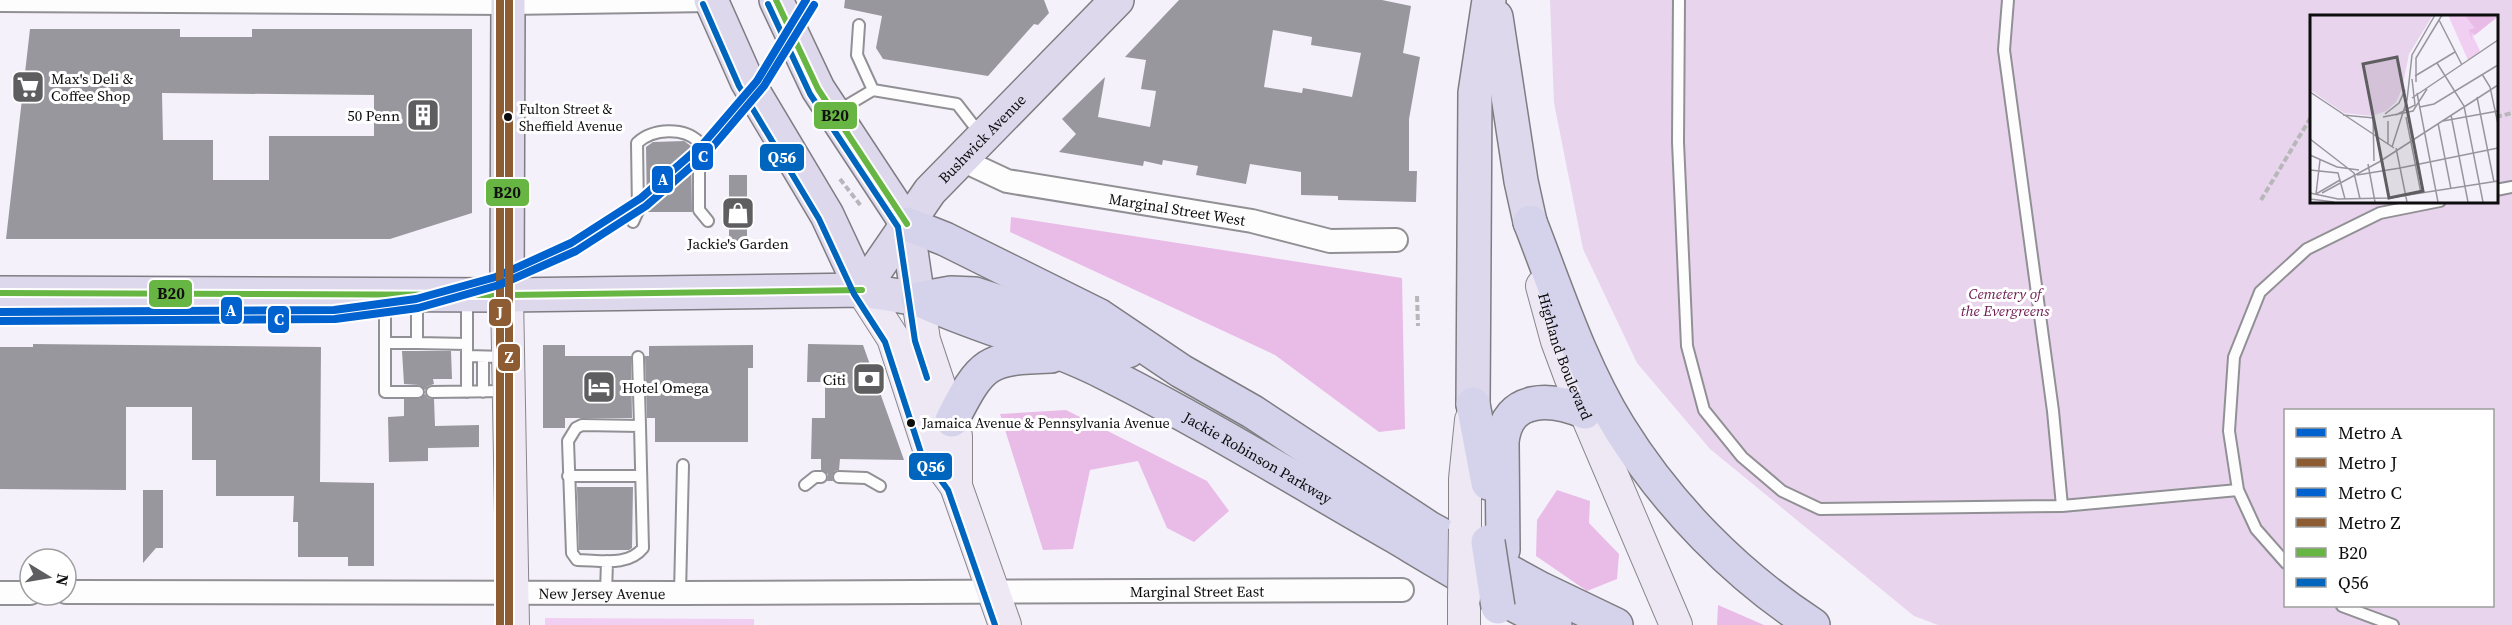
<svg xmlns="http://www.w3.org/2000/svg" width="2512" height="625" viewBox="0 0 2512 625" font-family="'Source Serif 4',serif">
	<style>
		.green { fill: #f1cff2 }
		.forest { fill: #e9bce7 }
		.cemetery { fill: #e9d4ee; fill-rule: evenodd }
		.building { fill: #99979e; fill-rule: evenodd }
		.lines { fill: none; stroke-linecap: round; stroke-linejoin: round }
		.lane-casing { stroke: #919094; stroke-width: 14 }
		.street-casing { stroke: #919094; stroke-width: 26 }
		.secondary-casing { stroke: #88868b; stroke-width: 34 }
		.primary-casing { stroke: #7f7d81; stroke-width: 36 }
		.highway-casing { stroke: #7f7d81; stroke-width: 36 }
		.path { stroke: #b7b6b8; stroke-width: 4; stroke-dasharray: 6 3; stroke-linecap: butt }
		.lane { stroke: #fefdfe; stroke-width: 10 }
		.street { stroke: #fefdfe; stroke-width: 22 }
		.secondary { stroke: #eee8f5; stroke-width: 32 }
		.primary { stroke: #ded8ed; stroke-width: 33 }
		.highway { stroke: #d5d3eb; stroke-width: 33 }
		.secondary-bridge-casing { stroke: #88868b; stroke-width: 34; stroke-linecap: butt }
		.highway-bridge-casing { stroke: #7f7d81; stroke-width: 36; stroke-linecap: butt }
		.secondary-bridge { stroke: #eee8f5; stroke-width: 32 }
		.highway-bridge { stroke: #d5d3eb; stroke-width: 33 }
		.bus-1-casing { stroke: #fff; stroke-width: 10 }
		.bus-2-casing { stroke: #fff; stroke-width: 10 }
		.bus-1 { stroke: #67b542; stroke-width: 6 }
		.bus-2 { stroke: #0065bd; stroke-width: 6 }
		.metro-1-casing { stroke: #fff; stroke-width: 12 }
		.metro-2-casing { stroke: #fff; stroke-width: 12 }
		.metro-3-casing { stroke: #fff; stroke-width: 12 }
		.metro-4-casing { stroke: #fff; stroke-width: 12 }
		.metro-1 { stroke: #0062cf; stroke-width: 8 }
		.metro-2 { stroke: #8e5c33; stroke-width: 8 }
		.metro-3 { stroke: #0062cf; stroke-width: 8 }
		.metro-4 { stroke: #8e5c33; stroke-width: 8 }
		.bus-dot { fill: #0d0d0d; stroke: #fff; stroke-width: 2 }
		.labels { text-anchor: middle; dominant-baseline: central; stroke-width: 6; stroke-linejoin: round; paint-order: stroke }
		.bus-label { font-size: 14px; fill: #0d0d0d; stroke: #fff; text-anchor: start }
		.poi-label { font-size: 15px; fill: #0d0d0d; stroke: #fff; text-anchor: start }
		.street-label { font-size: 15px; fill: #0d0d0d; stroke: #fff }
		.park-label { font-size: 15px; font-style: italic; fill: #6b174d; stroke: #fff }
		.inset-road { fill: none; stroke: #98969c; stroke-width: 1.5 }
		.view { fill: #5e5d60; fill-opacity: 0.15; stroke: #5e5d60; stroke-width: 3 }
		.inset-edge { fill: none; stroke: #0d0d0d; stroke-width: 3 }
		.line-badge { stroke: #fff; stroke-width: 2 }
		.badge-label { font-size: 16px; text-anchor: middle; font-weight: bold; fill: #fff }
		.pale-badge-label { font-size: 16px; text-anchor: middle; font-weight: bold; fill: #111 }
	</style>
	<rect width="100%" height="100%" fill="#f5f1fb"/>
	<path class="green" d="M545 618 754 619V625H545Z"/>
	<path class="forest" d="M1011 217 1402 278 1405 429 1379 432 1275 355 1010 232Z
		M1066 410 1207 481 1229 511 1194 542 1167 528 1138 461 1090 470 1073 549 1043 550 1000 414Z
		M1557 490 1590 501 1589 523 1619 554 1617 579 1587 591 1536 556 1537 520Z
		M1718 605 1764 625H1717Z"/>
	<path class="cemetery" d="M1550 0H2512V625H1938L1914 616 1710 449 1637 363 1583 249 1554 103ZM2311 16H2496V201H2311ZM2286 410H2492V606H2286Z"/>
	<path class="building" d="M845 0H1044L1049 13 1038 25 1034 24 988 76 883 59 876 48 882 16 844 8Z
		M1179 0H1382L1411 6 1403 53 1420 57 1409 119V171H1417L1416 202 1338 200V196L1301 195V172L1250 164 1246 184 1196 175 1198 166 1163 160 1162 165 1144 161 1143 166 1059 152 1076 134 1062 119 1105 77 1098 117 1150 127 1156 91 1141 89 1146 60 1125 57ZM1273 30 1312 37 1311 45 1361 53 1352 97 1303 88 1302 93 1264 87Z
		M30 29H180V37H252V29H472V213L390 239H6ZM162 93 374 95V136H269V180H213V140H163Z
		M684 141 691 146 692 212H647L646 147 653 142Z
		M729 175H747V241H729Z
		M33 344 321 347 320 482 374 483V566H348V557H298V522H293L294 496H216V460H192V407H126V490L0 489V347H33Z
		M808 344 863 345 904 460 840 459 839 470 835 471 832 476 833 481H827L828 474 821 470V459H811L812 418H825V382H807Z
		M543 345H565V356H631L632 418H565V428H543Z
		M753 345V368H748V442H655V418H647L645 356H649V346Z
		M402 351H451L452 379H433L434 384 428 386 425 390 419 385 404 384Z
		M425 394 428 398 434 399 435 426 479 425V447L428 448V461L389 462 388 417 404 416V399H419Z
		M577 487H633L632 548 629 550H579Z
		M143 490H163V548H156L143 563Z"/>
	<g class="lines">
		<defs>
			<path id="lane" d="M1679 0 1678 142 1687 346 1704 410 1742 457 1782 491 1820 509 2062 506 2238 490
				M2008 0 2004 50 2053 411 2062 506
				M859 25 857 55 873 90
				M836 112 873 90 957 104 981 135
				M2496 190 2512 187
				M633 222 638 211 637 143C653 128 684 127 699 142V210L708 221
				M385 297V392H418
				M385 343H417V298
				M417 343 467 344V298
				M467 356 506 357
				M638 357 640 426
				M432 392 506 391
				M467 392V344
				M483 392V357
				M582 425 640 426 643 548C628 567 600 560 577 560L572 553 568 441 576 428Z
				M568 476H641
				M839 477 866 478 880 486
				M805 485 815 477H821
				M2286 563 2256 529 2238 490 2229 431 2234 357 2260 292 2307 249 2380 213 2440 201
				M606 593 607 561
				M680 593 683 465
				M2342 606 2393 625"/>
			<g id="street">
				<path d="M0 0 508 3 711 0"/>
				<path id="s1" d="M962 160 1007 181 1252 221 1330 241 1396 240"/>
				<path id="s2" d="M66 592 680 593 1402 590"/>
				<path d="M0 593H30"/>
			</g>
			<g id="secondary">
				<path id="s3" d="M1542 286 1557 341 1570 376 1676 625"/>
				<path d="M862 290 893 338 929 449 956 486 1005 625"/>
				<path d="M507 295 513 625"/>
				<path d="M918 299 924 340 956 436V486"/>
				<path d="M1465 529V479L1471 420"/>
				<path d="M1464 625V598"/>
			</g>
			<g id="primary">
				<path d="M711 0 747 81 827 215 862 290"/>
				<path d="M1496 17 1521 181 1530 222"/>
				<path id="s4" d="M862 290 930 191 1117 0"/>
				<path d="M0 293 507 295 862 290 918 299 907 224 818 89 776 0"/>
				<path d="M507 295 508 0"/>
				<path d="M1473 404 1475 93 1489 0"/>
			</g>
			<g id="highway">
				<path d="M1530 222C1557 291 1580 364 1619 427 1668 506 1736 575 1813 625"/>
				<path d="M907 224 945 239 1098 315 1181 371 1253 412 1429 528 1541 589 1616 625"/>
				<path id="s5" d="M918 299C979 328 1047 343 1107 374 1206 424 1300 482 1396 537 1448 568 1500 600 1555 625"/>
				<path d="M918 299 951 293 975 294 1018 308 1128 351"/>
				<path d="M1473 404 1488 483"/>
				<path d="M952 420C982 362 986 358 1051 356"/>
				<path d="M1503 550 1502 442C1507 394 1552 398 1585 412"/>
			</g>
		</defs>
		<use href="#lane" class="lane-casing"/>
		<use href="#street" class="street-casing"/>
		<use href="#secondary" class="secondary-casing"/>
		<use href="#primary" class="primary-casing"/>
		<use href="#highway" class="highway-casing"/>
		<path class="path" d="M2496 117 2512 113
			M840 179 861 206
			M2261 200 2311 117
			M1417 296 1418 326"/>
		<use href="#lane" class="lane"/>
		<use href="#street" class="street"/>
		<use href="#secondary" class="secondary"/>
		<use href="#primary" class="primary"/>
		<use href="#highway" class="highway"/>
		<defs>
			<path id="secondary-bridge" d="M1464 598 1465 529"/>
			<path id="highway-bridge" d="M1488 542 1498 607"/>
		</defs>
		<use href="#secondary-bridge" class="secondary-bridge-casing"/>
		<use href="#highway-bridge" class="highway-bridge-casing"/>
		<use href="#secondary-bridge" class="secondary-bridge"/>
		<use href="#highway-bridge" class="highway-bridge"/>
		<defs>
			<path id="bus-1" d="M776 0 818 89 907 224
				M0 293 507 295 862 290
				M507 295 508 0"/>
			<path id="bus-2" d="M703 4 739 86 819 219 854 294 885 342 921 453 948 490 995 625
				M768 4 810 94 898 227 915 341 927 378"/>
		</defs>
		<use href="#bus-1" class="bus-1-casing"/>
		<use href="#bus-2" class="bus-2-casing"/>
		<use href="#bus-1" class="bus-1"/>
		<use href="#bus-2" class="bus-2"/>
		<defs>
			<path id="metro-1" d="M0 312 334 310 416 299 496 277 571 243 641 198 703 144 757 81 806 0"/>
			<path id="metro-2" d="M500 0V625"/>
			<path id="metro-3" d="M0 321 335 319 418 308 499 285 576 251 646 206 709 151 764 86 814 5"/>
			<path id="metro-4" d="M509 0V625"/>
		</defs>
		<use href="#metro-1" class="metro-1-casing"/>
		<use href="#metro-2" class="metro-2-casing"/>
		<use href="#metro-3" class="metro-3-casing"/>
		<use href="#metro-4" class="metro-4-casing"/>
		<use href="#metro-1" class="metro-1"/>
		<use href="#metro-2" class="metro-2"/>
		<use href="#metro-3" class="metro-3"/>
		<use href="#metro-4" class="metro-4"/>
	</g>
	<defs>
		<symbol id="supermarket-square" viewBox="-11 -11 22 22"><rect x="-9" y="-9" width="18" height="18" rx="4" fill="#5e5d60" stroke="#fff"/><path d="M-6-5.5h2.5l.6 2H6L4.5 2H-2.5L-4.4-4H-6ZM-1.5 3.2a1.3 1.3 0 1 0 .1 0ZM3 3.2a1.3 1.3 0 1 0 .1 0Z" fill="#fff"/></symbol>
		<symbol id="building-square" viewBox="-11 -11 22 22"><rect x="-9" y="-9" width="18" height="18" rx="4" fill="#5e5d60" stroke="#fff"/><path d="M-4-6H4V6H1V3H-1V6H-4ZM-2.5-4.3h1.7v1.8h-1.7ZM.8-4.3h1.7v1.8H.8ZM-2.5-1h1.7V.8h-1.7ZM.8-1h1.7V.8H.8Z" fill="#fff"/></symbol>
		<symbol id="shop-square" viewBox="-11 -11 22 22"><rect x="-9" y="-9" width="18" height="18" rx="4" fill="#5e5d60" stroke="#fff"/><path d="M-5-2.5h2.3a2.7 3.5 0 0 1 5.4 0H5L5.5 6h-11ZM-1.5-2.5h3a1.5 2.3 0 0 0-3 0Z" fill="#fff"/></symbol>
		<symbol id="bank-square" viewBox="-11 -11 22 22"><rect x="-9" y="-9" width="18" height="18" rx="4" fill="#5e5d60" stroke="#fff"/><path d="M-6-4H6V4H-6ZM0-2.3a2.3 2.3 0 1 0 0 4.6a2.3 2.3 0 1 0 0-4.6Z" fill="#fff"/></symbol>
		<symbol id="hotel-square" viewBox="-11 -11 22 22"><rect x="-9" y="-9" width="18" height="18" rx="4" fill="#5e5d60" stroke="#fff"/><path d="M-6-4.5h1.5V1H6V5H4.5V3h-9V5H-6ZM-4 0a1.8 1.8 0 1 1 3.6 0ZM.5 0V-2.5h3Q6-2.5 6 0Z" fill="#fff"/></symbol>
	</defs>
	<g fill-rule="evenodd">
		<use href="#supermarket-square" x="9" y="68" width="38" height="38"/>
		<use href="#building-square" x="404" y="96" width="38" height="38"/>
		<use href="#shop-square" x="719" y="194" width="38" height="38"/>
		<use href="#bank-square" x="850" y="360" width="38" height="38"/>
		<use href="#hotel-square" x="580" y="368" width="38" height="38"/>
	</g>
	<g class="bus-dot">
		<circle cx="508" cy="117" r="5"/>
		<circle cx="911" cy="423" r="5"/>
	</g>
	<g class="labels">
		<g class="bus-label">
			<text x="519" y="109">Fulton Street &amp;<tspan x="519" dy="17">Sheffield Avenue</tspan></text>
			<text x="922" y="423">Jamaica Avenue &amp; Pennsylvania Avenue</text>
		</g>
		<g class="poi-label">
			<text x="51" y="78">Max's Deli &amp;<tspan x="51" dy="17">Coffee Shop</tspan></text>
			<text x="400" y="115" text-anchor="end">50 Penn</text>
			<text x="738" y="243" text-anchor="middle">Jackie's Garden</text>
			<text x="846" y="379" text-anchor="end">Citi</text>
			<text x="622" y="387">Hotel Omega</text>
		</g>
		<g class="street-label">
			<text stroke="none"><textPath href="#s4" startOffset="194">Bushwick Avenue</textPath></text>
			<text stroke="none"><textPath href="#s1" startOffset="222">Marginal Street West</textPath></text>
			<text stroke="none"><textPath href="#s3" startOffset="74">Highland Boulevard</textPath></text>
			<text stroke="none"><textPath href="#s5" startOffset="376">Jackie Robinson Parkway</textPath></text>
			<text stroke="none"><textPath href="#s2" startOffset="1131">Marginal Street East</textPath></text>
			<text stroke="none"><textPath href="#s2" startOffset="536">New Jersey Avenue</textPath></text>
		</g>
		<g class="park-label">
			<text x="2005" y="293">Cemetery of<tspan x="2005" dy="17">the Evergreens</tspan></text>
		</g>
	</g>
	<g transform="translate(2310 15)">
		<rect width="188" height="188" fill="#f5f1fb"/>
		<path d="M138 0H187L188 2 163 21 170 36 158 45Z" fill="#f1cff2"/>
		<path d="M163 0 187 2 165 20 161 17 162 27 159 15 165 13 156 2Z" fill="#e9bce7"/>
		<path d="M0 0H123L99 39 92 74 86 87 76 96 62 101 34 98 0 75Z" fill="#e9d4ee"/>
		<path class="inset-road" d="M129 5 152 50M127 48 154 91 173 187M172 59 180 72 188 109M105 61 145 37M106 67V43L132 0M0 77 84 133M107 78 128 187M167 82 184 167M102 83 188 25M110 92 124 89 188 50M75 99 89 88 95 75M33 100 64 103M86 100 105 90 102 64M141 100 158 187M73 102 103 96 117 74M96 102 111 178M63 103 64 146M78 106V129M133 106 188 96M128 108 141 174M0 124 44 158M82 132 97 85 102 40 125 0M86 133 97 187M0 140 27 152 49 155M72 145 79 183M58 149 65 187M90 153 188 133M0 155 28 158 35 184M44 158 50 184M47 160 90 153M0 178 28 184 79 183 188 166M12 178 69 147 188 70M6 179 10 145M6 179 30 165M0 184 24 187"/>
		<path class="view" d="M87 42 113 176 79 183 53 49Z"/>
		<rect width="188" height="188" class="inset-edge"/>
	</g>
	<g class="line-badge">
		<rect x="813" y="101" width="45" height="29" rx="6" fill="#67b542"/>
		<rect x="691" y="142" width="23" height="29" rx="6" fill="#0062cf"/>
		<rect x="759" y="143" width="46" height="29" rx="6" fill="#0065bd"/>
		<rect x="651" y="165" width="23" height="29" rx="6" fill="#0062cf"/>
		<rect x="485" y="178" width="45" height="29" rx="6" fill="#67b542"/>
		<rect x="148" y="279" width="45" height="29" rx="6" fill="#67b542"/>
		<rect x="220" y="296" width="23" height="29" rx="6" fill="#0062cf"/>
		<rect x="488" y="298" width="24" height="29" rx="6" fill="#8e5c33"/>
		<rect x="267" y="305" width="23" height="29" rx="6" fill="#0062cf"/>
		<rect x="497" y="343" width="24" height="29" rx="6" fill="#8e5c33"/>
		<rect x="908" y="452" width="45" height="29" rx="6" fill="#0065bd"/>
	</g>
	<g class="badge-label">
		<text x="703" y="162">C</text>
		<text x="782" y="163">Q56</text>
		<text x="663" y="185">A</text>
		<text x="231" y="316">A</text>
		<text x="500" y="318">J</text>
		<text x="279" y="325">C</text>
		<text x="509" y="363">Z</text>
		<text x="931" y="472">Q56</text>
	</g>
	<g class="pale-badge-label">
		<text x="835" y="121">B20</text>
		<text x="507" y="198">B20</text>
		<text x="171" y="299">B20</text>
	</g>
	<rect x="2284" y="409" width="210" height="198" fill="#ffffff" stroke="#9e9e9e" stroke-width="1.5"/>
	<rect x="2296" y="428" width="30" height="9" fill="#0062cf" stroke="#9e9e9e" stroke-width="1.5"/>
	<text x="2338" y="439" font-size="18" fill="#0d0d0d">Metro A</text>
	<rect x="2296" y="458" width="30" height="9" fill="#8e5c33" stroke="#9e9e9e" stroke-width="1.5"/>
	<text x="2338" y="469" font-size="18" fill="#0d0d0d">Metro J</text>
	<rect x="2296" y="488" width="30" height="9" fill="#0062cf" stroke="#9e9e9e" stroke-width="1.5"/>
	<text x="2338" y="499" font-size="18" fill="#0d0d0d">Metro C</text>
	<rect x="2296" y="518" width="30" height="9" fill="#8e5c33" stroke="#9e9e9e" stroke-width="1.5"/>
	<text x="2338" y="529" font-size="18" fill="#0d0d0d">Metro Z</text>
	<rect x="2296" y="548" width="30" height="9" fill="#67b542" stroke="#9e9e9e" stroke-width="1.5"/>
	<text x="2338" y="559" font-size="18" fill="#0d0d0d">B20</text>
	<rect x="2296" y="578" width="30" height="9" fill="#0065bd" stroke="#9e9e9e" stroke-width="1.5"/>
	<text x="2338" y="589" font-size="18" fill="#0d0d0d">Q56</text>
	<g transform="translate(48 577) rotate(101)"><circle r="28" fill="#ffffff" stroke="#9e9e9e" stroke-width="1.5"/>
	<path d="M0-4.5L10 22L0 15L-10 22Z" fill="#5e5d60"/>
	<text y="-9" font-size="16" font-weight="bold" text-anchor="middle" fill="#0d0d0d">N</text>
	</g>
</svg>
